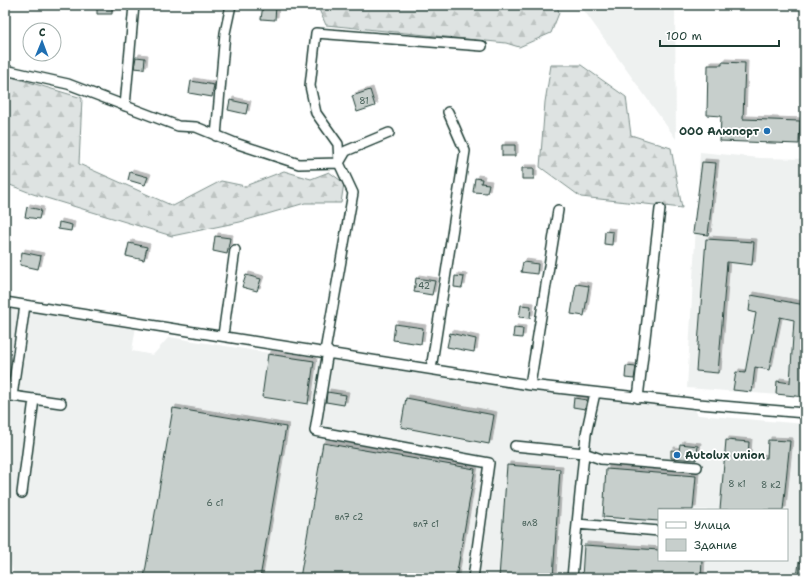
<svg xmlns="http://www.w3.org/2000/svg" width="810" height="583" viewBox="0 0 810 583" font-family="'Shantell Sans',sans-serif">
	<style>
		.built { fill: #eef1f0; fill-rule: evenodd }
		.forest { fill: url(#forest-firs); stroke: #7e908b }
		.building { fill: #c7cfcc; stroke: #1f3d34; filter: url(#shadow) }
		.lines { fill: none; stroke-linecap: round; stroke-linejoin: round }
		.minor-casing { stroke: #1f3d34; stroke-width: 12 }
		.minor { stroke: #fff; stroke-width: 9 }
		.poi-dot { fill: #1f6fb2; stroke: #fff; stroke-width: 1.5 }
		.labels { text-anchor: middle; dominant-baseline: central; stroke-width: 3.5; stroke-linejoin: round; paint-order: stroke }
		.number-label { font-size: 9px; fill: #49625a }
		.poi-label { font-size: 11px; font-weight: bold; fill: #1f3d34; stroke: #fff; text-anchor: end }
	</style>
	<defs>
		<pattern id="forest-firs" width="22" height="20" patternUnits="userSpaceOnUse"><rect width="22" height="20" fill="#dee3e2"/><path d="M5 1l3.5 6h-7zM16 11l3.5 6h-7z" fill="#bec4c2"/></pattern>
		<filter id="shadow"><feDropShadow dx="3" dy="-3" stdDeviation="0" flood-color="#0004"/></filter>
	</defs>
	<rect width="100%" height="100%" fill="#fff"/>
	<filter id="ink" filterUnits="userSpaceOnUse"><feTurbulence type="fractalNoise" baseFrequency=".025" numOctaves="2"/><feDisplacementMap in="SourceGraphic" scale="8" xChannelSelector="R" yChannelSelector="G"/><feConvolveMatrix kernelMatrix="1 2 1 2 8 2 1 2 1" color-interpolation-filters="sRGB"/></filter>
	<g filter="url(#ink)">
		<path class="built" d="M580 5H675L676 139Z
			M700 152 760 158 805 159V397L687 388Z
			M5 307 136 326 132 351 153 355 169 337 319 361 322 355 509 386 695 410 698 415 805 424V578H15L5 546ZM659 510H787V560H659Z"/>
		<path class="forest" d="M317 5H557L559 13 551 33 519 47 506 43 326 25Z
			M551 65H581L626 97 631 135 671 148 682 208 581 197 540 167 545 102Z
			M5 75 82 98 79 164 173 206 221 181 245 186 284 171 311 179 329 172 344 183 341 203H305L240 222 172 236 33 194 5 183Z"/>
		<path class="building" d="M97 5H112V14H97Z
			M263 5H276L275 20 261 19Z
			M136 57 145 58 144 69 134 68Z
			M722 62 745 63 743 119 800 121 799 144 720 141 721 116 707 115 708 65H722Z
			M191 81 214 85 212 97 189 93Z
			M370 90 375 106 357 112 352 96Z
			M230 100 248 104 246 114 228 110Z
			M502 145H515V156H502Z
			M702 162 716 163 708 235 693 233Z
			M522 168H534V179H522Z
			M130 172 148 177 145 185 128 180Z
			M475 178 482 179 481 183 489 184 487 193 473 192Z
			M27 207 41 210 39 219 25 217Z
			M59 222 72 225 71 231 58 229Z
			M605 231 613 232 612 245 604 244Z
			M215 236 230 238 227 254 213 251Z
			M706 239 754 242 752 265 727 262 718 373 696 371Z
			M129 243 147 247 144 260 126 256Z
			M22 252 41 256 38 269 20 265Z
			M523 262 538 264 537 274 521 272Z
			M246 275 261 279 257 291 242 287Z
			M455 276 464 277 462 288 454 287Z
			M416 278 435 281 432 295 414 292Z
			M576 284 589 286 584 316 571 314Z
			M751 295 805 305V397L776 394 777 381 790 383 794 320 780 317 769 370 755 367 752 392 733 390 736 372 745 373 756 313 749 311Z
			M521 305 531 306 530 318 519 317Z
			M395 324 423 328 421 344 393 340Z
			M514 328 523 329 522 338 513 337Z
			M450 333 476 339 474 352 447 347Z
			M268 354 314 361 308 404 262 397Z
			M626 366 636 367 634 379 625 378Z
			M327 392 346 395 344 405 326 402Z
			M406 398 494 415 489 444 401 427Z
			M574 398 587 400 585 409 573 407Z
			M173 408 286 427 260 578H144Z
			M726 440 749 442 748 456 767 458 768 440 790 441 783 510H720Z
			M323 443 475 469 456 578H300Z
			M680 444 698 446 696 460 671 458V450L679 451Z
			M507 465 560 469 553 578H499Z
			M606 469 696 476 693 510H659V521L603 517Z
			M584 545 659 550V560H702L701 578H582Z
			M799 562 805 563V578H797Z"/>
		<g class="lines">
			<defs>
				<path id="minor" d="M5 70 68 84 178 126 196 127 235 143 299 164 339 163 346 151 389 133
					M125 106 134 5
					M216 136 225 33 231 5
					M5 302 530 385 699 404 805 413
					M25 305 12 396 61 403
					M223 335 235 250
					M325 351 353 193 339 163 338 144 316 113 310 86 316 33 482 46
					M328 351 315 431 489 463 473 578
					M431 369 465 151 448 112
					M530 385 558 210
					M595 393 586 434 577 524 659 531
					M638 398 660 209
					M515 446 584 453 601 459 697 467
					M22 493 34 399
					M572 578 577 524"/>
			</defs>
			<use href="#minor" class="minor-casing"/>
			<use href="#minor" class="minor"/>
		</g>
	</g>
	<g class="poi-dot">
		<circle cx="767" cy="131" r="4"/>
		<circle cx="677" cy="455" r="4"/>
	</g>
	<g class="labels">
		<g class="number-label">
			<text x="364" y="101">81</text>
			<text x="424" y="286">42</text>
			<text x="737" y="484">8 к1</text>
			<text x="771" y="485">8 к2</text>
			<text x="215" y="503">6 с1</text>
			<text x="349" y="517">вл7 с2</text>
			<text x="530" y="523">вл8</text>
			<text x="426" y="524">вл7 с1</text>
		</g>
		<g class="poi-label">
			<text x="759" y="131">ООО Алюпорт</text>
			<text x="685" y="455" text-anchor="start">Autolux union</text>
		</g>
	</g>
	<rect width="810" height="583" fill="none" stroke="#fff" stroke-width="20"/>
	<rect x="10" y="10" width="790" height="563" fill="none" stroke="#1f3d34" stroke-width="1.5" filter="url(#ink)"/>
	<rect x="658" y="509" width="130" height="52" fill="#ffffff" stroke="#a5b1ae"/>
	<rect x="666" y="522" width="20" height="6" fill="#ffffff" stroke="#a5b1ae"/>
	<text x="694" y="529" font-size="12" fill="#1f3d34">Улица</text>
	<rect x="666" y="539" width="20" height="12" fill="#c7cfcc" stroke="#a5b1ae"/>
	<text x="694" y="549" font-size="12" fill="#1f3d34">Здание</text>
	<g transform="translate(42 42) rotate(1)"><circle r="19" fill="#ffffff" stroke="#a5b1ae"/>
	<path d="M0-3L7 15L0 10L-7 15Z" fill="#1f6fb2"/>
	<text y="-6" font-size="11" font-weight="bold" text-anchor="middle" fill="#1f3d34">С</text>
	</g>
	<path d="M660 40v6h119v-6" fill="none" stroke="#1f3d34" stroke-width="2"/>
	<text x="666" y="40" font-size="12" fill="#1f3d34" stroke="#ffffff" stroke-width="3" paint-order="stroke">100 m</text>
</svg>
